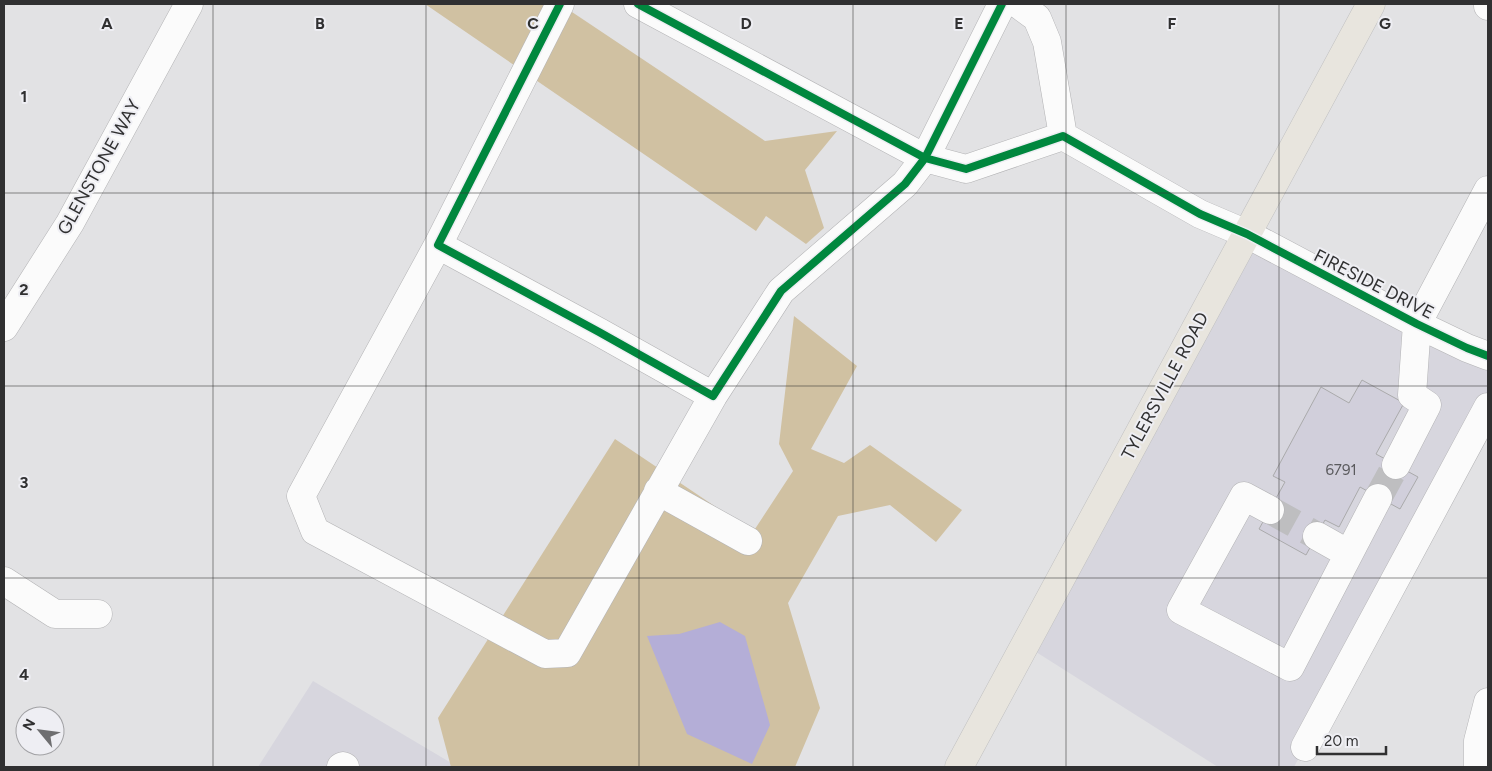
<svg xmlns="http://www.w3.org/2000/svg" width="1492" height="771" viewBox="0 0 1492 771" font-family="Figtree,sans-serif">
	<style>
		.built { fill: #d7d6de }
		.forest { fill: #d0c1a2 }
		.water { fill: #b4aed7 }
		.building { fill: #d1cfdb; stroke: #aaaaab }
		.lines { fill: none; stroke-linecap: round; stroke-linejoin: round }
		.minor-tunnel { stroke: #bebec0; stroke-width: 28; stroke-dasharray: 28 14; stroke-linecap: butt }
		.minor-casing { stroke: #b3b3b5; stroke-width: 29 }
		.major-casing { stroke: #c0c0c1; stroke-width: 29 }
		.minor { stroke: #fbfbfb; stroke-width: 28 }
		.major { stroke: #e8e5de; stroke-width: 28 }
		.cycleway-casing { stroke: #eeeef3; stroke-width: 11 }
		.cycleway { stroke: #00873e; stroke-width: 8 }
		.grid { fill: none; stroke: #303031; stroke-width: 1; stroke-opacity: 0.55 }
		.labels { text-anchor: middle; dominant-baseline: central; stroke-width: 4; stroke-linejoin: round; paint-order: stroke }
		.number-label { font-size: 15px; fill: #5a5a5d }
		.street-label { font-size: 18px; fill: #303031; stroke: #eeeef3 }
		.grid-label { font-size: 16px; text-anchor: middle; font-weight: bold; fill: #303031; stroke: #eeeef3; stroke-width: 4; stroke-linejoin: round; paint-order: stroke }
	</style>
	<rect width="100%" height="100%" fill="#e2e2e4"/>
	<path class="built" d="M1247 234 1488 356V407L1294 767H1218L1025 645Z
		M313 681 458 767H258Z"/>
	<path class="forest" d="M425 4H560L765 141 837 131 805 170 824 228 806 244 766 216 756 231Z
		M794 316 857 366 811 449 844 463 870 445 962 510 936 542 890 505 838 516 788 603 820 708 795 767H451L438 718 615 439 753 532 793 471 779 444Z"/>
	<path class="water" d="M720 622 745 636 770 725 752 764 687 734 647 636 679 634Z"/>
	<path class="building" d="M1362 380 1404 403 1376 454 1418 477 1400 509 1360 487 1339 527 1325 520 1306 555 1259 529 1285 482 1273 476 1321 387 1349 403Z"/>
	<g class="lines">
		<path class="minor-tunnel" d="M1378 498 1396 465
			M1270 510 1317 536"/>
		<defs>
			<path id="minor" d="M560 4 438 245 599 332 713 396 781 291 905 184 925 158 1002 4
				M638 4 925 158 966 169 1063 136 1200 214 1247 234 1417 324 1467 348 1488 356
				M1018 4 1037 18 1047 42 1063 136
				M1488 4V6
				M438 245 301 496 315 531 545 654 567 653 713 396
				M4 327 70 223 189 4
				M1396 465 1427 405 1412 395 1417 324 1488 190
				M658 491 748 541
				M1270 510 1244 496 1181 610 1290 667 1378 498
				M1317 536 1349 554
				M4 581 55 614H98
				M1305 747 1488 407
				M341 767 343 766 345 767
				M1478 767V741L1488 702"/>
			<path id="major" d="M959 767 1371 4"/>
		</defs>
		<use href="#minor" class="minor-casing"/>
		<use href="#major" class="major-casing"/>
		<use href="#minor" class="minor"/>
		<use href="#major" class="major"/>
		<defs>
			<path id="cycleway" d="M560 4 438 245 599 332 713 396 781 291 905 184 925 158 1002 4
				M638 4 925 158 966 169 1063 136 1200 214 1247 234 1417 324 1467 348 1488 356"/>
		</defs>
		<use href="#cycleway" class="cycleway-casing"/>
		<use href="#cycleway" class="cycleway"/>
	</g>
	<path class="grid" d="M213 4V767M426 4V767M639 4V767M853 4V767M1066 4V767M1279 4V767M4 193H1488M4 386H1488M4 578H1488"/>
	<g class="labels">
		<g class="number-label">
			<text x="1341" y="470">6791</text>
		</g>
		<g class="street-label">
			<text transform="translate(99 167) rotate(-61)">GLENSTONE WAY</text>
			<text transform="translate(1374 284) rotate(27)">FIRESIDE DRIVE</text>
			<text transform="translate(1165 386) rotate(-62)">TYLERSVILLE ROAD</text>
		</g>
	</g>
	<g class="grid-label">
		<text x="107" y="29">A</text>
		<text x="320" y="29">B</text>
		<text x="533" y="29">C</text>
		<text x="746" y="29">D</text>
		<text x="959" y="29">E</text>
		<text x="1172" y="29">F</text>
		<text x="1385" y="29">G</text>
		<text x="24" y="102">1</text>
		<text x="24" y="295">2</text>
		<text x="24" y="488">3</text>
		<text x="24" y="680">4</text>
	</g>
	<rect width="1492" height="771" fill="none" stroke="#303031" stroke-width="10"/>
	<g transform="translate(40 731) rotate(299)"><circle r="24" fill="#eeeef3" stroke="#a2a2a5"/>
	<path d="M0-4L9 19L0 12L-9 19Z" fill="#6e6e70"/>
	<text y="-8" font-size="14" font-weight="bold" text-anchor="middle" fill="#303031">N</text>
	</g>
	<path d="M1317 746v8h69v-8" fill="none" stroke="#303031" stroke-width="2.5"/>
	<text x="1324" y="746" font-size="15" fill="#303031" stroke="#eeeef3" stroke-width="4" paint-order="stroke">20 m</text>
</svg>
